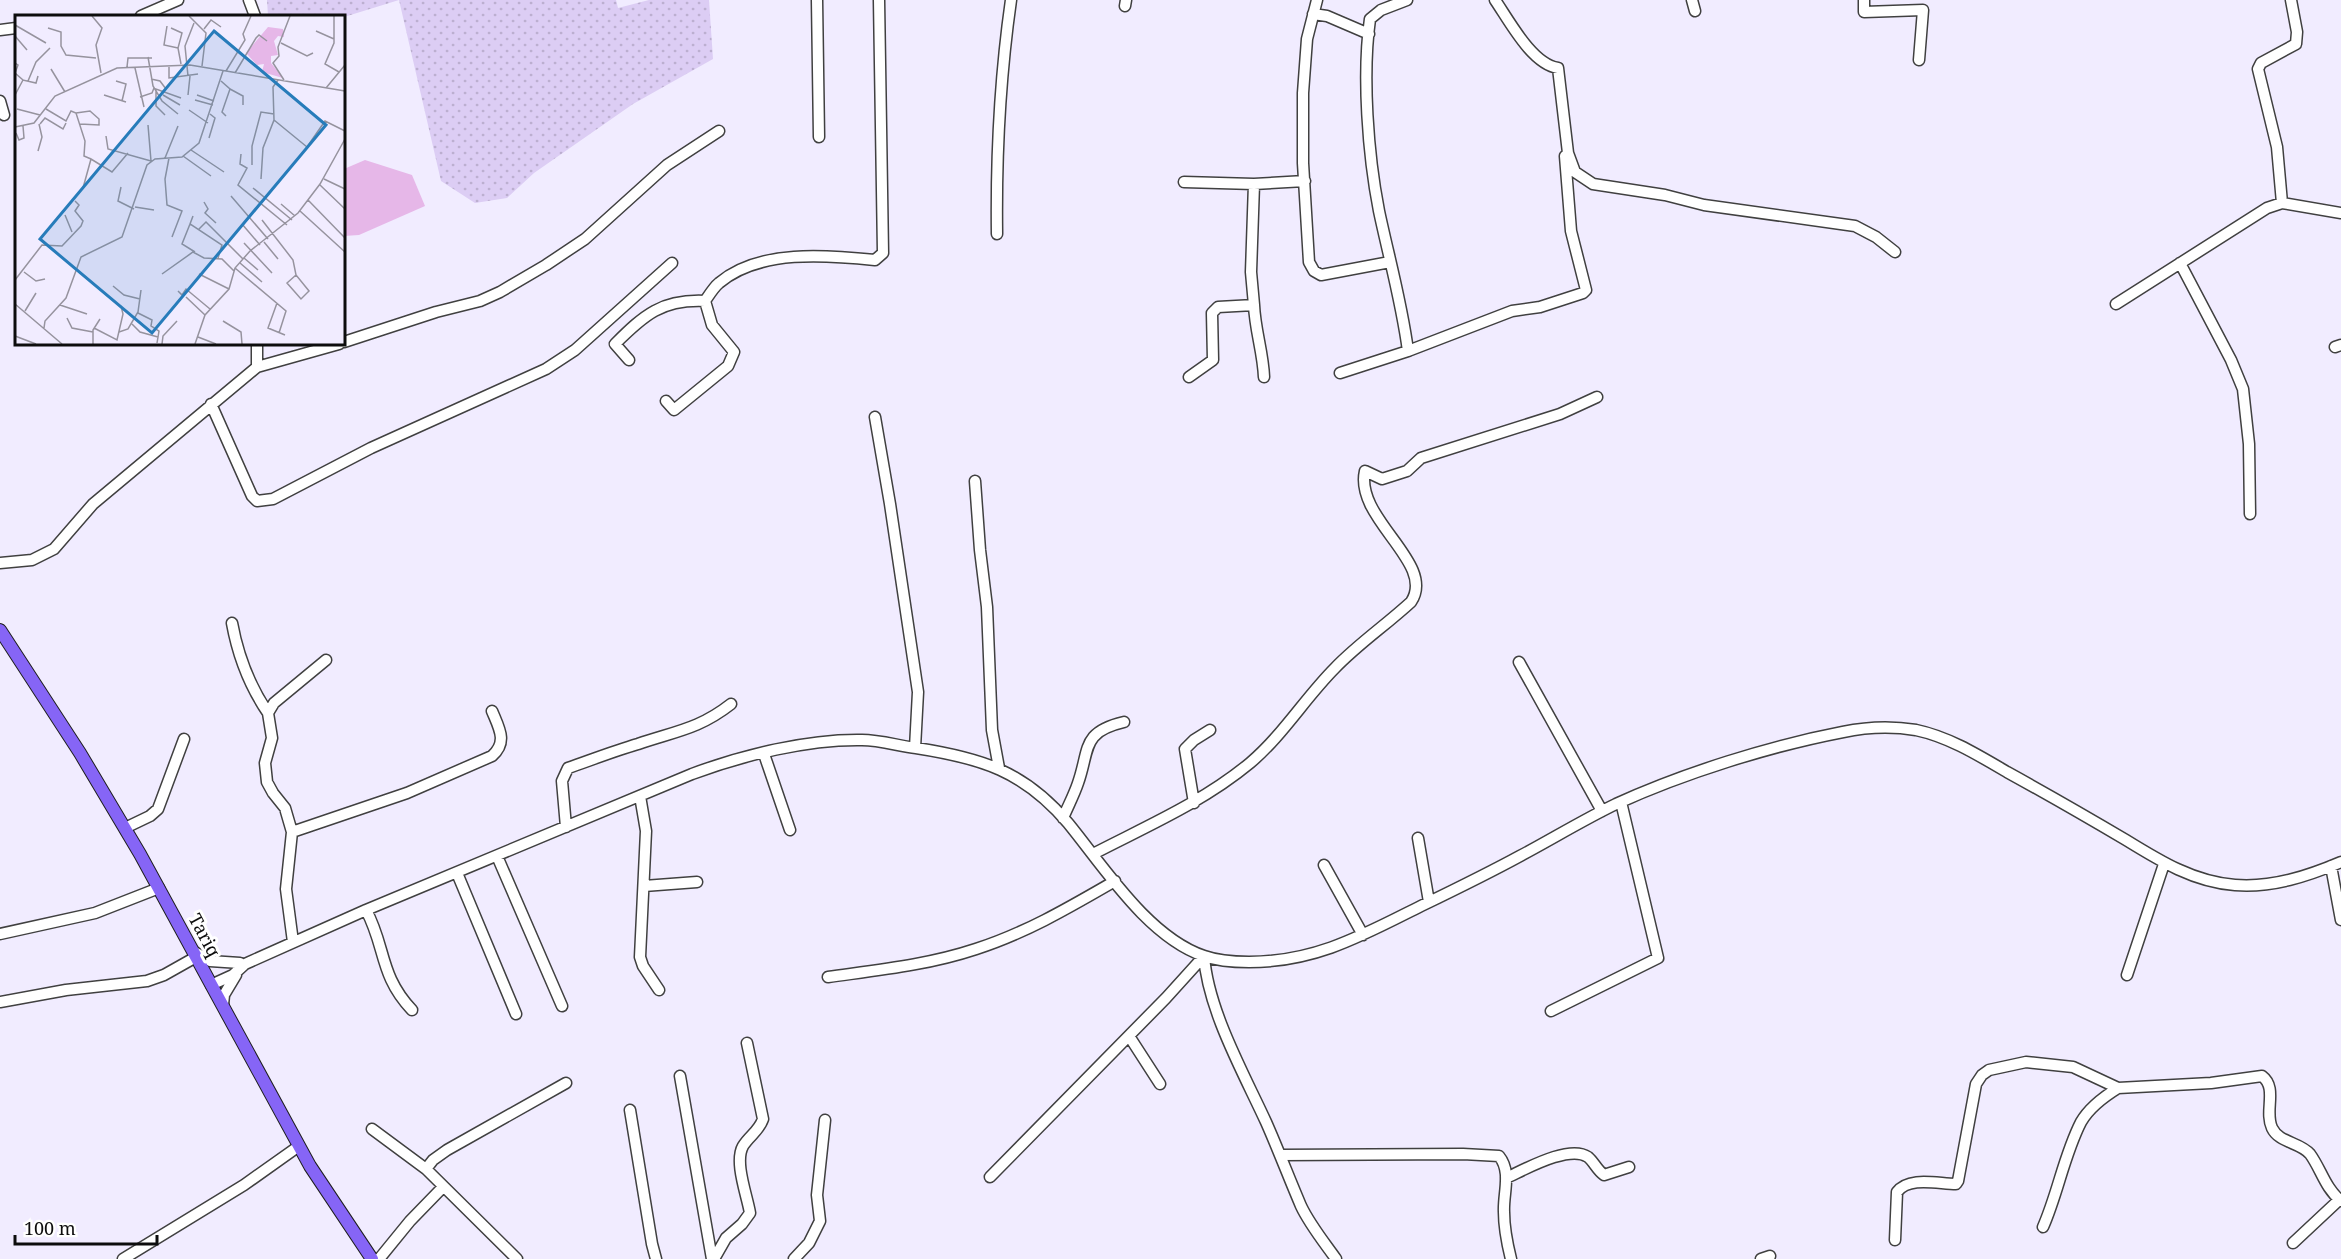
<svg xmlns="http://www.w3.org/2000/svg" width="2341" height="1259" viewBox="0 0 2341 1259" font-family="'Noto Serif',serif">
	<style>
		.farmland { fill: url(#farmland-dots) }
		.grass { fill: #e6b7e8 }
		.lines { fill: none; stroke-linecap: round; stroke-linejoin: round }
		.minor-casing { stroke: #404040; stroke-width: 13 }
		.major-casing { stroke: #1e1e1e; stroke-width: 14 }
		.minor { stroke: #fff; stroke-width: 10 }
		.major { stroke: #8665f6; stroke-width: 12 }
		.labels { text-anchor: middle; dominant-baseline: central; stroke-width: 6; stroke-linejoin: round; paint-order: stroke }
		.street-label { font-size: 18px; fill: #0d0d0d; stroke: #fff }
		.inset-road { fill: none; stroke: #96939e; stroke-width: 1.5 }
		.view { fill: #277cba; fill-opacity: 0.15; stroke: #277cba; stroke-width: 3 }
		.inset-edge { fill: none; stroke: #0d0d0d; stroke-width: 3 }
	</style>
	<defs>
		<pattern id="farmland-dots" width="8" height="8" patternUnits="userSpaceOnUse" patternTransform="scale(1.5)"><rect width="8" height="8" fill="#dccdf4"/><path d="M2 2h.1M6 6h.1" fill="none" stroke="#bcafd0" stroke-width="1.8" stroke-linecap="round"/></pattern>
	</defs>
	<rect width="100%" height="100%" fill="#f1ecff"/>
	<path class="farmland" d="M267 0H616L618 8 649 0H709L713 59 633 104 534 173 507 198 475 203 441 181 399 0 344 17 268 16Z"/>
	<path class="grass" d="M365 160 412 175 425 206 359 235 344 236V169Z"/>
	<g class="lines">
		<defs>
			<path id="minor" d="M249 0 255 16
				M817 0 819 137
				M1317 0 1307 39 1303 93V163L1309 262 1314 271 1321 275 1390 262
				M1495 0C1510 22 1532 64 1558 68L1568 153 1575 172 1593 184 1665 195 1704 205 1855 226 1876 237 1895 252
				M1692 0 1695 11
				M1864 0V12L1923 10 1919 60
				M1125 6 1126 0
				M1313 14 1327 16 1369 34
				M141 16 178 0
				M0 30 16 28
				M0 101 4 115
				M1184 182 1254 184 1305 181
				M2282 203 2277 147 2258 69 2261 63 2296 44 2297 32 2291 0
				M997 234C996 156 1000 77 1011 0
				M2180 263 2231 360 2243 389 2249 444 2250 514
				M2116 304 2267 208 2282 203 2341 213
				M1254 305C1255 330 1263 352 1264 377
				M344 342 436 312 480 301 500 292 546 265 585 239 667 165 719 131
				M2335 347 2341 345
				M1408 351 1512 311 1540 307 1583 293 1586 290 1571 231 1565 156
				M629 360 615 344C644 315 662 299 705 301
				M257 367V344
				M1340 373 1408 351C1402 304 1389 258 1379 211 1368 155 1362 75 1370 19L1381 10 1407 0
				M1189 377 1213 360 1212 313 1218 307 1254 305 1251 272 1254 184
				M666 401 674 410 728 366 734 352 712 325 705 301C709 295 714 287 719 283 759 249 827 255 875 260L883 253 879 0
				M211 404 252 496 257 501 273 499 371 448 546 369 575 350 672 263
				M875 417 890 504 918 692 915 748
				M975 481 980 550 987 607 992 730 999 768
				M0 563 32 560 54 549 93 504 257 367 339 344
				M232 623C238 656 249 685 268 713
				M1519 662 1602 811
				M764 754 790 830
				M640 796 646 831 640 957 643 966 659 990
				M1194 803 1185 749 1194 740 1210 730
				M1063 818C1068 806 1074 795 1078 783 1090 749 1081 732 1124 722
				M566 827 562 781 568 768C591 760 614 751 638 744 676 731 699 729 731 704
				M125 828 150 816 158 809 184 739
				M292 832 285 808 273 793 267 782 265 763 272 738 268 713 274 703 326 660
				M1418 838 1429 902
				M1093 854C1147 826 1203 802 1250 763 1283 735 1305 698 1335 668 1358 644 1386 625 1411 602 1437 563 1354 519 1365 471L1382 479 1407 471 1421 458 1560 414 1597 397
				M497 856 562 1006
				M1324 865 1363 935
				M2331 866 2341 920
				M457 873 516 1014
				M644 886 697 882
				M366 910C386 947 379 975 412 1010
				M0 934 95 913 159 888
				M293 942 286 889 292 832 407 793 492 756C508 742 499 728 492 711
				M193 951 210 961 240 963
				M1204 956C1208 1010 1243 1072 1266 1122 1278 1149 1289 1178 1301 1206 1310 1225 1324 1242 1336 1259
				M2127 975 2164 864
				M828 977C878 970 928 965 976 949 1026 933 1070 907 1115 881
				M211 985 233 975 245 964 366 910 692 774C743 755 808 739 862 740 880 740 899 746 916 748 981 758 1024 771 1068 823 1104 867 1148 937 1204 956 1218 961 1234 962 1249 962 1316 962 1363 935 1421 906 1454 890 1487 874 1520 856 1552 839 1583 820 1616 804 1684 773 1770 746 1843 732 1867 727 1891 726 1916 730 1949 737 1978 755 2007 772 2047 794 2087 817 2126 840 2160 861 2194 882 2235 885 2272 888 2308 876 2341 862
				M0 1002 66 990 147 981 164 975 196 957
				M223 1005 224 995 236 975
				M1551 1011 1658 958 1621 802
				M1129 1036 1160 1084
				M680 1076 712 1259
				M630 1110 652 1244 656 1259
				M372 1129 426 1169 517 1259
				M1281 1155 1463 1154 1499 1156C1512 1172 1503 1193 1504 1212 1504 1228 1507 1243 1511 1259
				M426 1169 433 1160 447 1150 566 1083
				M990 1177 1166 998 1204 956
				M1506 1178C1524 1170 1569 1144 1588 1157 1594 1162 1597 1170 1604 1175L1629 1167
				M2043 1227C2058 1193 2064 1155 2081 1122 2089 1108 2105 1096 2118 1088
				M1895 1240 1897 1192C1909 1176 1938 1184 1956 1184L1958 1181 1976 1084 1982 1075 1989 1070 2026 1062 2073 1067 2118 1088 2211 1083 2262 1076C2278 1088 2264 1111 2272 1128 2279 1143 2300 1142 2310 1154 2321 1169 2325 1188 2341 1201
				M2293 1243 2339 1200
				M123 1259 244 1185 299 1146
				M379 1259 410 1221 443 1187
				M714 1259 726 1238 742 1224 750 1213C747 1195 734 1162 743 1146 749 1136 759 1131 763 1119L747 1043
				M794 1259 809 1243 820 1221 817 1195 825 1120
				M1761 1259 1770 1256"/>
			<path id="major" d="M0 630 80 753 140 854 310 1166 372 1259"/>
		</defs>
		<use href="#minor" class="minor-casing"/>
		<use href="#major" class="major-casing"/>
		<use href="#minor" class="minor"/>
		<use href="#major" class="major"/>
	</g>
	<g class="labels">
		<g class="street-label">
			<text transform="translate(205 935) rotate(62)">Tariq</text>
		</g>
	</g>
	<g transform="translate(15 15)">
		<rect width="330" height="330" fill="#f1ecff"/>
		<path d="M253 12 268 14 269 22 263 21 259 26 263 40 256 41V48L268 63 247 57 249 49 242 50 231 38Z" fill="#e6b7e8"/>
		<path class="inset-road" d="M77 1 87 13 81 30 86 58M174 1 191 18 187 51M319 1V28L310 49 324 57M0 10 31 28M152 11 149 30 163 33M33 13 46 17V31L51 40 81 43M156 13 167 18 163 33 166 49M189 14 196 5 206 12M301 16 319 24M0 21 12 35M266 28 292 41 298 38M133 42 138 71 147 86 163 99M0 48 3 50 0 58 8 65M154 51V63L183 59M112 52 113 43H137M120 53 129 92M36 54 50 77M211 56 230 25 228 19 236 1M220 58 241 23 244 20 252 26M173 61 170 31 179 8M136 64 145 66 151 74M269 65 258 48 264 41 263 32 275 1M13 66 21 47 35 33M101 66 111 69 107 86M206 66 215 74 207 97 211 101M311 73 330 50M215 74 228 81V90M0 80 8 65 21 68 23 61M89 80 111 87M148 80 165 90M173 80 175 61M182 80 199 86M125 82 137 78 139 73M180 85 198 90M2 94 25 100M31 94 51 106 56 96 61 98 70 126 69 141 76 144M174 95 193 108M61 98 75 96 84 104V110L65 109M150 100 141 91V74L166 83M259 105 292 132 310 106 330 116M25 109 30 103 48 114 51 108M133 110 136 146M0 112 19 108 40 81 102 53 175 50 330 76M1 118 4 125 9 123 8 111M91 121 93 134 136 146M194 123 200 103 195 99M176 135 209 157M23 136 27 122 24 109M226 139 225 149 232 153 223 170 272 210M168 141 196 161M150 143 163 111M154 143 150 164 152 190 167 196 157 222M237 150V131L246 97 259 99M246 164 248 133 259 105 258 72 263 65M309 164 330 174M305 170 330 194M106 172 103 186 119 194M68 173 76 144 97 157 113 138M238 173 277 205M216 181 253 224M293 185 330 223M189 187 193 194 190 198 201 208M266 189 280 201M120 192 139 195M285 196 330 237M50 200 57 217M178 201 175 209 207 230 203 243M247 205 278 245 281 260 294 276 286 284 272 268 281 260M175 209 167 229 180 237M227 209 245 230M184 214 191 207 228 244M249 227 263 244M229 228 257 258M229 243 243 255M225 248 247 267M220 253 271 296 264 318M9 257 21 266 30 264M147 259 178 237 189 243 207 244 219 256M184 259 214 274M0 265 27 230 47 231 66 211 68 206 60 196 64 190 60 186M98 271 109 280 125 284M163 276 167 280 171 274 195 294M171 282 190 300M262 288 253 313 270 320M0 289 47 329M45 290 72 299M10 296 21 278M123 298 137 305 136 311 144 316 142 328M52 303 57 313 78 317M208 306 226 317 227 329M117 309 125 317 143 322M29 313 30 306 51 283 66 242 107 222 132 150 140 144 167 142 184 128 208 56M79 313 102 325 108 299 106 291M104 317 113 314 123 297 126 275M0 321 21 329M183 322 201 329M78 329V315L85 304M147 329 148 321 162 306M180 329 190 300 214 274 220 253 235 236 283 198 305 169 330 124"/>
		<path class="view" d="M199 16 311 110 137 318 25 224Z"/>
		<rect width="330" height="330" class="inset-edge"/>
	</g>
	<path d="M15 1235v9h142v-9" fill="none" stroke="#0d0d0d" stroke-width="3"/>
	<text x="24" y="1235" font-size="18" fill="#0d0d0d" stroke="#ffffff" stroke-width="4.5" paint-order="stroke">100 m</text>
</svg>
